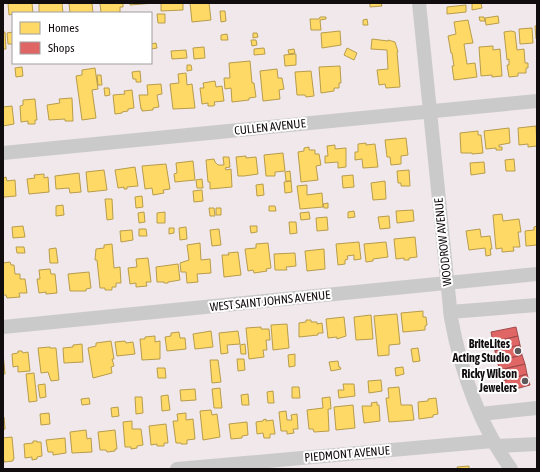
<svg xmlns="http://www.w3.org/2000/svg" width="540" height="472" viewBox="0 0 540 472" font-family="'Asap Condensed',sans-serif">
	<style>
		.homes { fill: #ffd966; stroke: #b89c4c }
		.shops { fill: #e06666; stroke: #a24b4c }
		.lines { fill: none; stroke-linecap: round; stroke-linejoin: round }
		.minor { stroke: #cbcaca; stroke-width: 14 }
		.poi-dot { fill: #5f595b; stroke: #fff; stroke-width: 1.5 }
		.labels { text-anchor: middle; dominant-baseline: central; stroke-width: 4; stroke-linejoin: round; paint-order: stroke }
		.street-label { font-size: 12px; fill: #110c0e; stroke: #fff }
		.poi-label { font-size: 12px; font-weight: bold; fill: #110c0e; stroke: #fff; text-anchor: end }
	</style>
	<rect width="100%" height="100%" fill="#f0e8ea"/>
	<path class="homes" d="M8 3H32L33 13H13V14L9 15Z
		M39 3H62L63 13H39Z
		M69 3H92L93 13H70Z
		M100 3H123V7H120V12L114 13H101Z
		M130 3H154L130 5Z
		M161 3H183V10L161 11Z
		M190 3H209L211 20 192 22Z
		M370 3H381L382 6 370 7Z
		M472 3H481L482 8 472 10Z
		M466 5V12L447 14V7Z
		M220 11H225L226 21 221 22Z
		M157 14H165V23H158Z
		M498 16 499 23 486 25 485 18Z
		M320 17H326V19L320 20 321 30H311L310 19H319Z
		M479 17H484L485 21H480Z
		M367 19 368 25H363V20Z
		M468 20 473 43 464 44 467 64 475 63 477 77 454 80 452 66H454L452 53H451L448 36 456 34 454 22Z
		M537 25V39H536L535 26Z
		M532 28 533 43 520 44 519 29Z
		M340 31 341 45 322 48 321 33Z
		M511 31 515 32 517 50 524 49 525 63H528V68H526V73H518V76L509 77 507 65H509V59L507 60 504 32Z
		M3 32H5L6 49H3Z
		M13 32V44H8L7 33Z
		M253 33H257L258 37 253 38Z
		M227 34 228 40H221V35Z
		M372 39 388 41V40L395 42 398 52H397L400 87 386 88 385 84 379 85 377 70 388 69 387 50 371 49Z
		M251 40H256L257 45 252 46Z
		M156 43 157 48 151 49V44Z
		M493 46V50L500 49 502 76 492 77V75L481 76 479 47Z
		M204 47 205 58 194 59 193 48Z
		M264 48 265 54 254 55V49Z
		M347 48 357 53 354 60 344 55Z
		M294 49 295 53 289 54 288 50Z
		M186 50 187 58 172 59 171 51Z
		M296 54V65L285 66 284 55Z
		M250 61 252 83H254L256 97 249 98V100L232 102 231 88 225 89 224 78H230L229 63Z
		M187 65H191L192 70 187 71Z
		M340 66 341 83H339V88H334V91L321 93 319 67Z
		M22 67 23 76 16 77 15 68Z
		M95 68 98 89 92 90 96 118 82 120 76 76 82 75V70Z
		M277 69 278 78H282L284 89 279 90 280 99 263 101 260 71Z
		M140 71 141 82H136V79H133L132 72Z
		M311 71 314 96 306 97 305 95H297L295 72Z
		M186 73 187 85 192 84 195 108 173 109 170 84 179 83 178 74Z
		M97 75H101L102 85H98Z
		M215 81 216 87 222 86 224 101 214 102 215 105 213 106H208V103L202 104 200 88H204L203 83Z
		M161 84 162 94 157 95 159 107 153 108V110L142 111V109H141L139 95H148L147 85Z
		M104 88H109L110 95 105 96Z
		M132 90 134 108 128 109V111L122 112V113L115 114 113 95 125 94 124 91Z
		M72 98 73 121H65V119L49 120 47 105 60 103 59 99Z
		M35 99 37 120H35V124H28V121L21 122 20 106 23 105V100Z
		M12 106 14 124 3 126V107Z
		M536 126 537 146 528 147V144L519 145 518 128Z
		M509 128 510 143 499 145V147H502V150H496V148L486 149 484 131Z
		M478 131V135H481L483 153 472 154V153H461L460 133Z
		M406 138 408 155 401 156V164L391 165 390 157H387L385 140Z
		M366 143V145L375 144 378 167 363 168 362 159 355 160V152H358V144Z
		M335 145V149L346 148V167L338 168V162L325 163V156H328L327 146Z
		M309 147V150H315V154H319L321 165 316 166 318 180 301 182 298 152 304 151V148Z
		M283 153 285 171 275 172V176H266L264 155Z
		M246 156V158L256 157 258 174 244 176H238L236 157Z
		M223 157H229L230 167 225 168 226 170 231 169 232 187 210 189V182H208L206 160 214 159 215 162 218 165H224Z
		M514 159 515 171H506L505 160Z
		M193 161 195 180 175 182 174 174 177 173 176 163Z
		M484 162 485 173 471 175 470 163Z
		M166 164 170 189 163 190 164 193 153 195 152 188 145 189 142 166Z
		M135 167 138 186 127 187V189H124V187L118 188 115 170Z
		M104 170 107 190 88 192 86 172Z
		M409 170 410 186H401V183H398L397 171Z
		M290 171 291 181H286L285 172Z
		M79 173 81 192 70 193 69 188 56 189 55 176Z
		M44 174V178L48 177 49 192 29 194 27 179 35 178 34 175Z
		M353 175 354 187 343 188 342 176Z
		M6 177 7 181 15 180 16 196 4 197 3 199V178Z
		M202 179 203 188H197L196 180Z
		M291 181 292 192 285 193 284 182Z
		M385 181 386 199 373 200 371 183Z
		M263 184 264 195 257 196 256 185Z
		M307 185V195L322 193 323 207 300 209 297 186Z
		M202 190 203 201 194 202 193 191Z
		M142 196 143 207 136 208 135 197Z
		M105 199H112L113 219 107 220Z
		M328 203V208H324L323 204Z
		M63 205 64 215 56 216V206Z
		M269 206H275L276 211H269Z
		M209 208H214L215 216H210Z
		M216 208H221V215H216Z
		M413 210 414 221 397 223 396 211Z
		M354 211 355 217 348 218V212Z
		M144 212 145 222 139 223 138 213Z
		M165 212V223H157V213Z
		M309 212 310 219 301 220 300 213Z
		M502 214 503 221 519 219 521 232H518L520 247H513L514 251 502 252V248L496 249 493 215Z
		M389 216 390 228 380 229 378 217Z
		M327 217 328 230 317 231 316 218Z
		M289 222H296L297 233 290 234Z
		M23 226 25 237 13 238 12 227Z
		M250 226H257V232L251 233Z
		M537 226V245L526 246 525 231 534 230V227Z
		M186 227 187 239 180 240 179 228Z
		M169 228H174V233L169 234Z
		M139 229H146L147 236H139Z
		M219 229 221 245 212 246 210 230Z
		M480 229 481 237 490 236 492 249H490L491 255 486 256 485 248 469 250 466 231Z
		M132 230 133 240 121 242 120 231Z
		M415 237 417 257 409 258V260H404V258L396 259 394 239Z
		M359 242 361 259 354 260V255L347 256 348 259 345 260V264L338 265 336 244Z
		M386 242 388 257 373 259V261L366 262 364 244Z
		M200 243 201 260 210 259 211 273 197 274 198 282 187 283 186 272H181L180 263 189 260 187 245Z
		M268 243 271 268 266 269 267 271 254 273 253 270 248 271 245 249 256 248V244Z
		M112 244 114 268 120 267 121 283H116V287H112V290H105V288H100L97 260H95L96 249 104 248V245Z
		M16 247H24L25 253H17Z
		M56 248 58 263H50L49 249Z
		M324 249 325 269 307 271 305 251Z
		M238 252 241 275 224 277 222 255H229L228 253Z
		M295 253 296 266 286 267 287 270H275L274 254Z
		M148 258 151 282H146L147 286 136 287V283L130 284 128 268 137 267 136 259Z
		M10 262 11 265H14L15 274H20V279H25L27 293H19L20 297 7 298 6 295H3V263Z
		M178 264 180 280 168 282V283H164V282H157L156 267Z
		M50 269 51 274H55L57 293 46 294V292L39 293 37 279H40L39 270Z
		M89 272 91 288 86 289V291H70L68 274Z
		M423 311V317H426L427 325 425 326V330L403 332 401 313Z
		M397 314 400 344 389 345V355L378 356 374 316Z
		M371 315 373 339 356 340 354 317Z
		M344 317 346 336 337 339V337L328 338 326 319Z
		M306 320H311V322H317V324L322 323 323 333H318V335L299 337V323L306 322Z
		M287 324 289 348 273 350 271 325Z
		M261 327V329H269L270 340H266L267 350H263L264 357 249 359 246 328Z
		M211 331 213 347 195 349 193 334Z
		M238 331 240 344 227 345 228 353 221 354 219 333Z
		M179 332 180 338H185L186 349 167 351 165 337 171 336V333Z
		M155 336V342L160 341V359L142 360 140 339H145V337Z
		M111 341 114 359H112L114 366 111 367 112 373 93 378 88 348 96 346V343Z
		M125 341 126 343 133 342 135 354 117 356 115 342Z
		M82 344 83 362 64 363 63 348 73 347V345Z
		M245 344 246 354H241L240 345Z
		M50 347V348H56L59 380 51 381 48 372 41 373 38 348Z
		M418 348 420 361 413 362 411 349Z
		M18 351H22L23 353 28 352 30 371 18 372V366L13 367 12 354 18 353Z
		M3 353 5 374H3Z
		M295 354V366L289 367 288 355Z
		M237 359H244L245 370 238 371Z
		M210 360H218L221 382 212 383Z
		M338 361 339 367H340L341 369 331 371 329 362Z
		M403 367 404 374 396 376 395 368Z
		M157 368H165L166 378H158Z
		M34 373 37 401 29 402 26 374Z
		M381 380 382 391 369 393 368 381Z
		M45 384 46 397 40 398 38 385Z
		M343 384H354L355 396 339 398 338 390H344Z
		M292 387H299L300 398H292Z
		M399 387 401 405H412L414 420 389 422 386 398H389L388 388Z
		M220 388 222 408H214L212 389Z
		M195 389 196 400 181 401 180 390Z
		M273 391 274 403H268L267 392Z
		M248 394 249 405H242L241 395Z
		M168 395 170 410 162 411 161 396Z
		M135 397H142L143 413 136 414Z
		M330 397 331 409H328L329 431 314 432 313 429H309L307 410 323 408 322 398Z
		M89 398 90 404 82 405 81 399Z
		M436 398 438 414 433 415V417L419 419 418 402 428 401V399Z
		M377 402V405H379L380 421 364 423 362 406H372L371 403Z
		M353 405 355 428 336 430 334 407Z
		M118 407 119 416 112 417 111 408Z
		M211 410 212 415 217 414 220 437 203 440 200 411Z
		M286 411 287 420H292L291 415 297 414 298 429H293L294 433 287 434V431H281L279 412Z
		M49 413 50 424 41 425 40 414Z
		M186 413V420L193 419 195 439 187 440V444H181V443H176L173 421H178L177 414Z
		M3 417H4L5 429 3 430Z
		M266 419V421L273 420 275 434H270V438H264L263 433 257 434 256 422 263 421V420Z
		M132 421V429H141L143 445 137 446V448L131 449V447H125L123 422Z
		M247 422 248 435 242 436V438L231 439 229 424Z
		M166 424 168 443H164V446H157V444L151 445 149 426Z
		M86 430 87 439 91 438 92 452 72 453 70 432Z
		M115 430 117 449H115V451L107 452 106 450H100L98 432Z
		M12 437 14 459H13V461L4 462V460H3V438Z
		M65 438 66 453 53 455V452H48L46 440Z
		M33 441H37V442H41L42 456 37 457V459L32 460V457L25 458 24 444 33 443Z
		M469 466V469H458L457 467Z"/>
	<path class="shops" d="M516 327 518 336 493 342 491 332Z
		M518 336 520 345 495 351 493 342Z
		M520 345 522 355 497 361 495 351Z
		M522 355 525 364 500 370 497 361Z
		M525 364 527 374 503 381 500 370Z
		M527 374 530 385 505 392 503 381Z"/>
	<g class="lines">
		<path class="minor" d="M419 3 451 318C461 372 479 424 511 469
			M3 153 537 101
			M450 312 537 305
			M3 327 537 274
			M480 414 537 408
			M496 446 537 444
			M177 469 493 441"/>
	</g>
	<g class="poi-dot">
		<circle cx="518" cy="351" r="4"/>
		<circle cx="525" cy="381" r="4"/>
	</g>
	<g class="labels">
		<g class="street-label">
			<text transform="translate(270 127) rotate(-6)">CULLEN AVENUE</text>
			<text transform="translate(443 242) rotate(-96)">WOODROW AVENUE</text>
			<text transform="translate(270 301) rotate(-6)">WEST SAINT JOHNS AVENUE</text>
			<text transform="translate(347 454) rotate(-5)">PIEDMONT AVENUE</text>
		</g>
		<g class="poi-label">
			<text x="510" y="344">BriteLites<tspan x="510" dy="14">Acting Studio</tspan></text>
			<text x="517" y="374">Ricky Wilson<tspan x="517" dy="14">Jewelers</tspan></text>
		</g>
	</g>
	<rect width="540" height="472" fill="none" stroke="#110c0e" stroke-width="8"/>
	<rect x="12" y="12" width="140" height="52" fill="#ffffff" stroke="#a09e9f"/>
	<rect x="20" y="22" width="20" height="12" fill="#ffd966" stroke="#a09e9f"/>
	<text x="48" y="32" font-size="12" fill="#110c0e">Homes</text>
	<rect x="20" y="42" width="20" height="12" fill="#e06666" stroke="#a09e9f"/>
	<text x="48" y="52" font-size="12" fill="#110c0e">Shops</text>
</svg>
